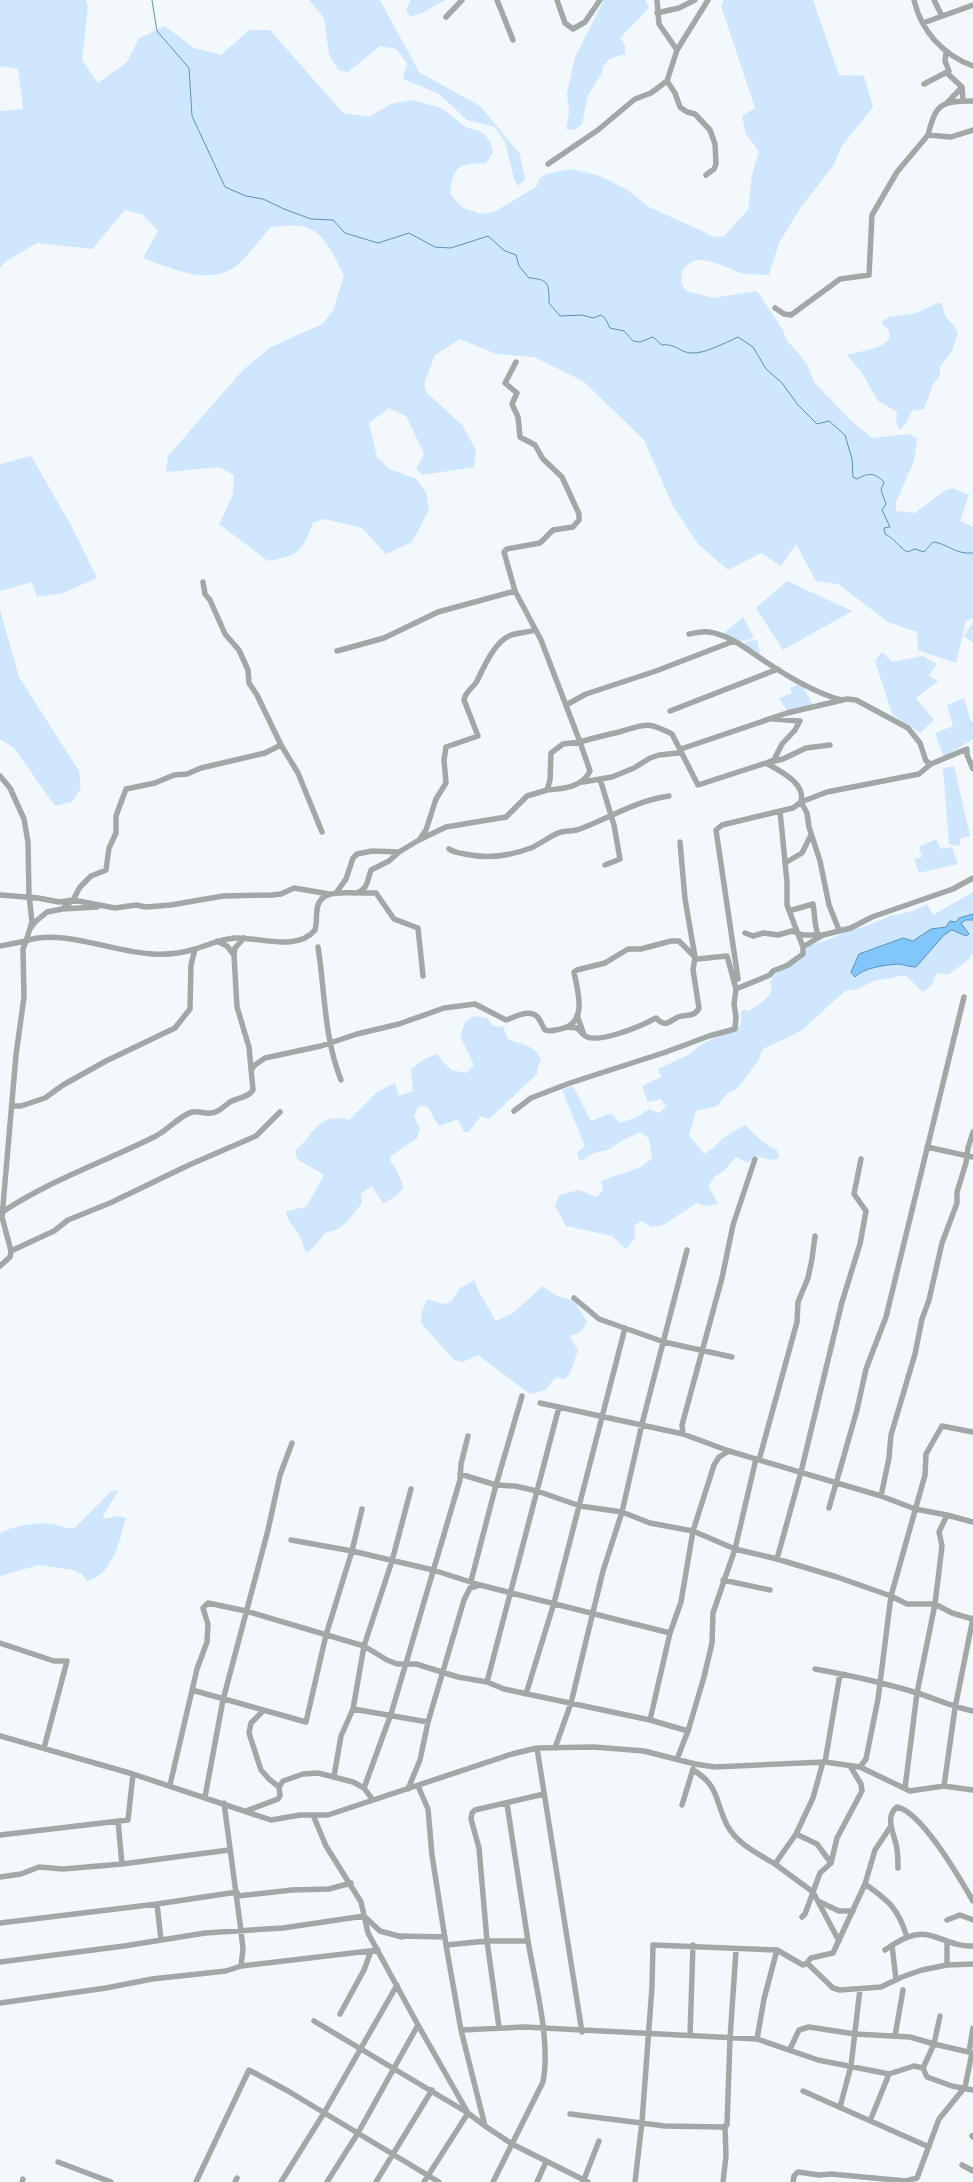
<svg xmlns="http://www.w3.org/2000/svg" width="973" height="2182" viewBox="0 0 973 2182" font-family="Poppins,sans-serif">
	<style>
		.green { fill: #cfe6ff }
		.water { fill: #81c7fc; stroke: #5e90b6 }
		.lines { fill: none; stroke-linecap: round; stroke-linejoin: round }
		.stream { stroke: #5e90b6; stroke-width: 1 }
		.street { stroke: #a2a8a7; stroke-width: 5.5 }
	</style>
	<rect width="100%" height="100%" fill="#f3f8fd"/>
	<path class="green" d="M0 0H86L88 6 82 60 98 83 127 62 139 38 165 26 194 48 221 55 249 30H270L343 113 369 117 391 104 412 100 441 108 467 128 478 130 486 136 491 143 493 153 486 163C458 164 453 166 450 194L463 208 481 214 494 212 536 187 539 179 546 174 572 169 600 176 626 189 649 207 715 237 724 236 748 210 752 175 759 151 746 134 742 116 755 108 721 6 724 0H813L839 75 864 76 873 107 842 146 833 166 801 207 779 243 769 275C761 274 753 275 745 274 727 270 698 248 684 269 679 277 681 284 686 291L713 298 757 291 783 330 786 339 807 364 814 382 850 420 872 438 908 434 917 438 914 461 896 502V511L915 513 944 491 953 488 969 495 960 521 973 527V618L966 621 956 663 918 650 917 632 888 622 838 584 816 581 796 544 781 566 761 553 728 570 698 544 673 506 644 440 583 381 534 357 496 354 460 339 435 355 424 384 427 393 462 425 476 450 474 467 423 475 416 469 424 454 406 416 389 408 369 423 377 457 389 469 415 478 426 492 429 510 412 542 386 554 362 528 325 519 313 523C300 554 301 554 268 561L219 524 233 495 234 475 219 467 166 472 168 456 243 370 271 347 322 324 333 311 344 275C323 236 320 220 271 227 260 239 248 257 235 267 207 286 171 268 143 258L158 231 143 215 125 210 92 249 37 243 6 261 0 268V111L23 109 18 69 0 66Z
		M309 0H380L419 72 480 106 520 154 525 179 518 186 514 179 505 142 495 127 467 120 439 94 403 79 407 63 396 49 380 46 348 72 339 71 329 55 324 18Z
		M411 0H446C433 5 422 16 410 16L406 10Z
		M604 0H645L649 8 620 38 625 45V54L609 59 604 65 602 73 588 95 582 124 575 130 566 129 569 112 567 94 575 57Z
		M937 303H941C944 307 943 311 945 315 948 321 955 325 958 333L952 351 940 367V376L933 384 924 409 912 411 906 423 899 430 896 421 897 412 878 401 862 373 847 355C857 351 897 348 889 331 887 327 883 326 881 322L889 317 917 313Z
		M31 456 71 525 97 578 63 593 37 597 32 582 0 591V464Z
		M787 581 852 611 783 650 756 608Z
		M0 599V610L19 677 79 771 81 788 72 802 55 806 14 748 0 739Z
		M743 617 754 638 739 642 724 633Z
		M973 622V643L964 636Z
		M757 640 760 653 751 657 744 642Z
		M882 652 892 662 923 656 937 664 929 675 938 681 916 698 934 720 920 733 892 714 875 661Z
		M801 683 814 707 788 712 779 698 792 693 790 688Z
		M964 698 970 719 973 723V739L944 757 935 733 953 726 947 705Z
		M954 766 970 836 960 839V846L949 844 943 768Z
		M936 839 941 849 952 847 958 864 919 873 914 859 922 857 919 847Z
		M973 892V953L968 960 948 975 937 973 932 985 923 992 906 976H901L874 981 857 989 845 991 801 1031 763 1049 758 1061 737 1089 728 1093 717 1106 696 1111 689 1135 704 1154 712 1149 723 1138 745 1125C756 1135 764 1145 777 1150L779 1158 771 1160 755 1156 748 1163 736 1157 725 1170 714 1177 709 1186 718 1204 705 1206 697 1203 663 1225 652 1227 641 1221 634 1226 635 1238 626 1249 612 1236 566 1226 555 1206 559 1195 579 1190 596 1197 603 1191 601 1181 641 1167 652 1158 649 1139 641 1132 623 1140 608 1150 594 1153 583 1160H579L577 1153 585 1146 562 1090 573 1086 591 1121 611 1113 620 1123 637 1117 649 1109 659 1113 666 1107 661 1099 648 1102 642 1086 661 1077 658 1069 690 1054 700 1045 739 1027 741 1024V1011L745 1009 749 1011 767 998 772 990 770 982 775 974 800 958 810 945 828 940 849 930 863 927 890 916 913 911 927 904 933 915Z
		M472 1016 487 1018 493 1026 503 1027 508 1039C522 1045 533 1044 541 1059L537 1069 538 1073 489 1119 481 1116 469 1132H464L458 1119 440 1126C433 1121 433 1112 426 1106L418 1107 414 1116 420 1129 417 1138 391 1156 390 1160 396 1169 404 1187C400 1193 390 1201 383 1203L372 1186 361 1194 362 1203 346 1223 338 1229 325 1233 313 1248 306 1253C303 1247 303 1242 300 1237 296 1228 287 1222 286 1211L305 1207 308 1204 324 1175 297 1159 295 1151C315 1134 317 1112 349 1120L377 1092 395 1083 399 1096 413 1091 411 1069 426 1058 437 1054 451 1070 466 1073 474 1065 460 1036 465 1023Z
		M474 1280 479 1292 496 1321 513 1313 543 1286 557 1296 573 1300 587 1321C583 1331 579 1334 569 1336L578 1350 570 1374 564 1379 556 1377 545 1390 530 1394 478 1355 463 1362 454 1360 421 1323V1315L427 1299 443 1304 451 1302 460 1288Z
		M118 1490C114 1501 105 1508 103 1519L118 1516 126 1518C119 1541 113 1575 87 1581L82 1574 73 1570 39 1565 0 1576V1534C8 1526 40 1522 51 1524 60 1525 66 1529 75 1528L110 1492Z"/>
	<path class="water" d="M973 914V920H966L961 923 969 934 966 936 952 930 944 935 916 967C909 967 903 964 897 964 885 965 863 968 855 977L851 972 859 954 903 938 913 941 931 929 946 927 950 921 956 922 959 918Z"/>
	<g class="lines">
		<path class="stream" d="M152 0 157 31 189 68 192 116 225 187 246 196 263 199 284 209 311 219 333 220 345 233 378 243 409 233 435 247 451 248 488 236 505 251 516 255 519 266 529 278C549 279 549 284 549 303L560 316 582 315 593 318 601 315 605 318 610 328 624 331 633 341 640 342 653 337 662 345C676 343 680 353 692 353 704 354 727 342 738 337L753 347 766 369 782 383 798 405 817 424 829 421 845 435 852 459 853 477 857 479C868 473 874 472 884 482L881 490 886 504 882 510 890 527 884 528 885 534C894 538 898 546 907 552L915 549 924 552 933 542C947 543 955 555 973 553"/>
		<path class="street" d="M497 0 513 40
			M557 0 565 23 573 29 585 22 600 0
			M657 0 659 24 677 50
			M914 0C921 31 943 55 973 66
			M934 0 942 16
			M657 13 679 8 695 0
			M446 17 462 0
			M923 23 973 5
			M946 53 945 61 949 71 948 74 962 87 963 101
			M667 81 675 93 680 107 687 112 695 114 710 130 715 144 716 164 714 169 706 175
			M924 84 949 71
			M948 102 962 87
			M928 135C936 104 940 101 973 101
			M548 164 598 130 635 99 651 93 667 81 677 50 708 0
			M775 308 784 314 791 315 840 279 869 275 872 215 897 172 928 135 951 137 973 130
			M203 582 205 594 210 600 225 634 239 650 248 670 249 683 257 695 281 745 298 773 322 832
			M515 591 541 640 580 742 563 744 551 753 550 780 547 790C563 789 583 787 590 771L580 742C593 738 606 735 619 732 645 725 645 720 672 734L698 785 766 763C780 771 806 783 801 802L793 808 722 825 716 830 738 979
			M689 634C695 633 703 631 709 632 730 635 748 650 766 662 787 676 816 693 841 700
			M337 651 384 638 438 612 515 591 504 552 507 549 540 543 553 530 573 527 579 520V514L562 477 543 459 535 445 520 437 518 417 512 404 517 393 505 383 516 362
			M566 705 586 694 656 671 734 641
			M670 711 778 669
			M771 762 783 759 806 748 830 745
			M766 763 774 760 782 744 795 730 800 721 773 719
			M0 776 10 788 24 819 28 842 29 895 32 922 26 941 0 946
			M600 779 614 825 620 859 605 865
			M583 782 612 777 634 768 650 758 659 755 679 753 681 749 787 713 847 699 856 700 908 728 920 743 926 761 931 764 967 749V755L973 769
			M780 811 787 882V905L803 947
			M419 840 426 830 436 799 446 783 444 760 446 747 478 736 464 700C465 692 473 688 477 681 484 667 494 643 509 636 517 632 527 633 535 630
			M449 849C456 854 464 853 471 855 492 859 512 855 531 848 540 844 549 837 558 833 565 830 573 832 580 829 609 818 638 800 669 796
			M399 852 419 840 446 827 506 817 527 796 547 790
			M785 863 802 853 811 835
			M360 893H376L394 919 418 928 423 976
			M0 895 38 898 59 902 73 900 115 908 136 905 146 907 171 905 223 896 272 895 281 894 294 888 329 894
			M62 909 97 907
			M789 911 813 904C815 914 814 925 818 934
			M30 929 35 922 47 912 62 909 73 900 80 887 91 876 106 870 109 848 116 833V816L126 789 155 783 174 775 187 774 201 768 265 753 281 745
			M839 930 829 905 820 861 809 827 807 813 801 802 827 792 919 774 931 764
			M745 933 753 936 764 933 778 935 792 931 803 935H823
			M217 941 227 946 234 955
			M318 947C325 991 324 1038 341 1080
			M736 989 770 975 773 971 788 965 803 954V947L823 935 851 928 872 917 953 889 973 878
			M567 1027 577 1028 584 1035 577 1015
			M584 1035C596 1046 643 1025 656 1018 658 1020 660 1022 663 1023 668 1025 673 1019 678 1017 686 1014 694 1018 699 1008L693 970 695 957 685 899 680 842
			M251 1070 255 1065 265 1058 321 1046 357 1034 399 1024 444 1008 475 1004 506 1020C515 1017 532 1007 539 1019 542 1023 542 1026 545 1030 551 1032 557 1030 564 1028 588 1021 577 989 574 972L577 970 605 963 628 949H641L671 941H679L697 959 727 956 736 989 734 1004 736 1017 735 1029 709 1036 666 1052 570 1083 531 1098 514 1111
			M12 1106H21L45 1098 63 1085 106 1061 175 1028 190 1009 191 965 195 949
			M927 1147 973 1157
			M1 1213C48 1181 104 1162 154 1137 167 1131 179 1116 192 1112 199 1111 205 1114 211 1113 219 1113 224 1106 230 1102 238 1097 248 1098 253 1090L249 1047 237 1007 234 955 235 948 244 938
			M11 1251 54 1231 68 1220 110 1203 189 1165 256 1136 280 1112
			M0 1266 10 1257 11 1251 2 1217 16 1055 24 997 23 949 26 941C59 928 117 953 153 954 166 955 182 953 195 949 209 945 220 939 235 938 259 937 297 952 315 930 317 923 316 917 317 910 319 889 343 893 357 893 369 888 367 880 371 870L389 861 399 852 372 851 357 854 353 858 346 879 336 893
			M574 1298 599 1319 664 1342 732 1357
			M540 1403 683 1434 729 1451 881 1496 915 1509 947 1515 973 1522
			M683 1434 682 1425 722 1278 733 1225 755 1159
			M759 1460 797 1322 798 1302 808 1278 812 1259 815 1236
			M460 1474 496 1485 515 1486 537 1491 580 1506 622 1512 650 1523 693 1531 735 1549 777 1559 837 1577 891 1596 907 1604H935L952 1613 973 1619
			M881 1496 889 1458 891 1435 915 1354 922 1319 929 1300 942 1243 957 1203V1192L966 1163 968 1148 973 1132
			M829 1508 857 1410 866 1369 886 1317 964 997
			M291 1540 352 1551 433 1570 480 1585 670 1633
			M777 1559 801 1472 842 1302 860 1244 866 1211 854 1194 861 1159
			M723 1580 770 1590
			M471 1581 496 1485 522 1396
			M0 1643 54 1661H67L44 1748
			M815 1669C848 1675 881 1682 914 1692 934 1698 952 1707 973 1711
			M487 1682 559 1407
			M192 1690 306 1722 326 1635 352 1551 362 1509
			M526 1694 554 1603 625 1328
			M353 1709 428 1722
			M263 1711 251 1723 249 1733 261 1770 269 1779 279 1787
			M650 1720 670 1633 681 1602 693 1531 714 1465 719 1457 729 1451
			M0 1736 133 1774 271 1820 300 1815H328L512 1754 537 1748 594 1747 644 1751 695 1764 715 1767 825 1762 860 1767 910 1791 944 1786 973 1790
			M537 1748 582 2032
			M555 1748 571 1703 603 1571 622 1512 642 1424 687 1250
			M677 1759 688 1731 704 1677 712 1643 713 1613 735 1549 756 1459
			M823 1762 813 1798 796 1834 775 1864 813 1892 839 1941
			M825 1762 840 1674
			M860 1767 866 1759 878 1699 891 1596 925 1475 926 1454 942 1426 973 1432
			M693 1770C719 1785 715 1801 727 1825 737 1844 757 1853 775 1864
			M334 1776 341 1736 353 1709 364 1646 392 1561 411 1489
			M170 1785 197 1669 207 1642 208 1624 203 1608 208 1603 246 1611 364 1646 387 1660 397 1664H416L458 1677 487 1682 504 1689 650 1720 688 1731
			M418 1786 428 1809 432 1855 446 1945 487 1941 479 1848 471 1819 472 1813 475 1810 544 1794
			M944 1786 955 1708 973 1618
			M364 1788 391 1714 460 1480 461 1464 468 1436
			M905 1788 917 1693 935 1604 942 1546 939 1532 947 1515
			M408 1789 420 1760 428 1722 464 1600 470 1588 480 1585
			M205 1797 223 1700 268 1530 280 1475 292 1443
			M224 1803 241 1931 243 1949 241 1966
			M682 1805 693 1769
			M246 1811 278 1799 280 1796 279 1787 283 1781 303 1774 318 1773 353 1782 364 1788 372 1799
			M313 1815 326 1846 361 1902 368 1933 418 2025 468 2113 485 2126
			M118 1821 122 1864
			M796 1834 817 1844 831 1863
			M0 1835 128 1820 133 1774
			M898 1868C898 1860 898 1852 896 1844 893 1832 885 1816 897 1807 922 1812 960 1879 973 1901
			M0 1877 21 1874 39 1867 63 1869 122 1864 229 1850
			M865 1884C889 1901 898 1908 907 1937
			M237 1896 292 1890 329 1889 351 1883
			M820 1902 839 1911H853
			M157 1904 161 1940
			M802 1917 805 1914 820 1873 831 1863 837 1838 862 1791 861 1784 850 1766
			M947 1920 960 1915 973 1920
			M0 1923 157 1904 237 1892
			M400 1936 445 1937
			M446 1945 461 2030 485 2126 512 2144 588 2182
			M892 1945 896 1980
			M885 1950C898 1941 915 1930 932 1936 947 1940 957 1947 973 1946
			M0 1962 124 1946 205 1933 283 1928 364 1916 380 1931 402 1937
			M807 1963 811 1958 833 1953 865 1884 875 1850 891 1826
			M947 1965V1943
			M0 2003 106 1988 152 1979 226 1971 241 1966 378 1950
			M340 2014 364 1970 371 1951
			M314 2021 468 2113 424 2182
			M499 2027 487 1941H528L507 1804
			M461 2030 524 2027 757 2039 818 2060 889 2074 914 2066 923 2068 934 2044 973 2053
			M690 2036 693 1945
			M895 2036 903 1990
			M757 2039 764 1999 777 1950 803 1965 807 1963 833 1988 840 1990 881 1987 902 1977 922 1970 947 1965 973 1964
			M790 2049 799 2030 809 2027 855 2034 910 2037 934 2044 940 2016
			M969 2052 973 2028
			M923 2068 927 2077 952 2086 973 2090
			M803 2091 929 2147
			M840 2107 851 2066 860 1989
			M570 2114 665 2126 722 2127 727 2125 730 2039 736 1950
			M870 2121 889 2074
			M972 2136 973 2137
			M58 2162 111 2182
			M962 2165 973 2171
			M22 2182 23 2179
			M196 2182 249 2070 288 2091 439 2182
			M235 2182 237 2178
			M281 2182 324 2113 397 1985
			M327 2182 358 2133 418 2025
			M376 2182 432 2090
			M493 2182 543 2082C551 2041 535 1983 528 1941
			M537 2182 546 2162
			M583 2182 599 2141
			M635 2182 642 2122 652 1987 653 1945 777 1950
			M723 2182 726 2156 725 2127
			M793 2182 794 2176 798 2172 819 2175 831 2174 906 2181 917 2178 939 2119 965 2087 972 2053"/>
	</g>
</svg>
